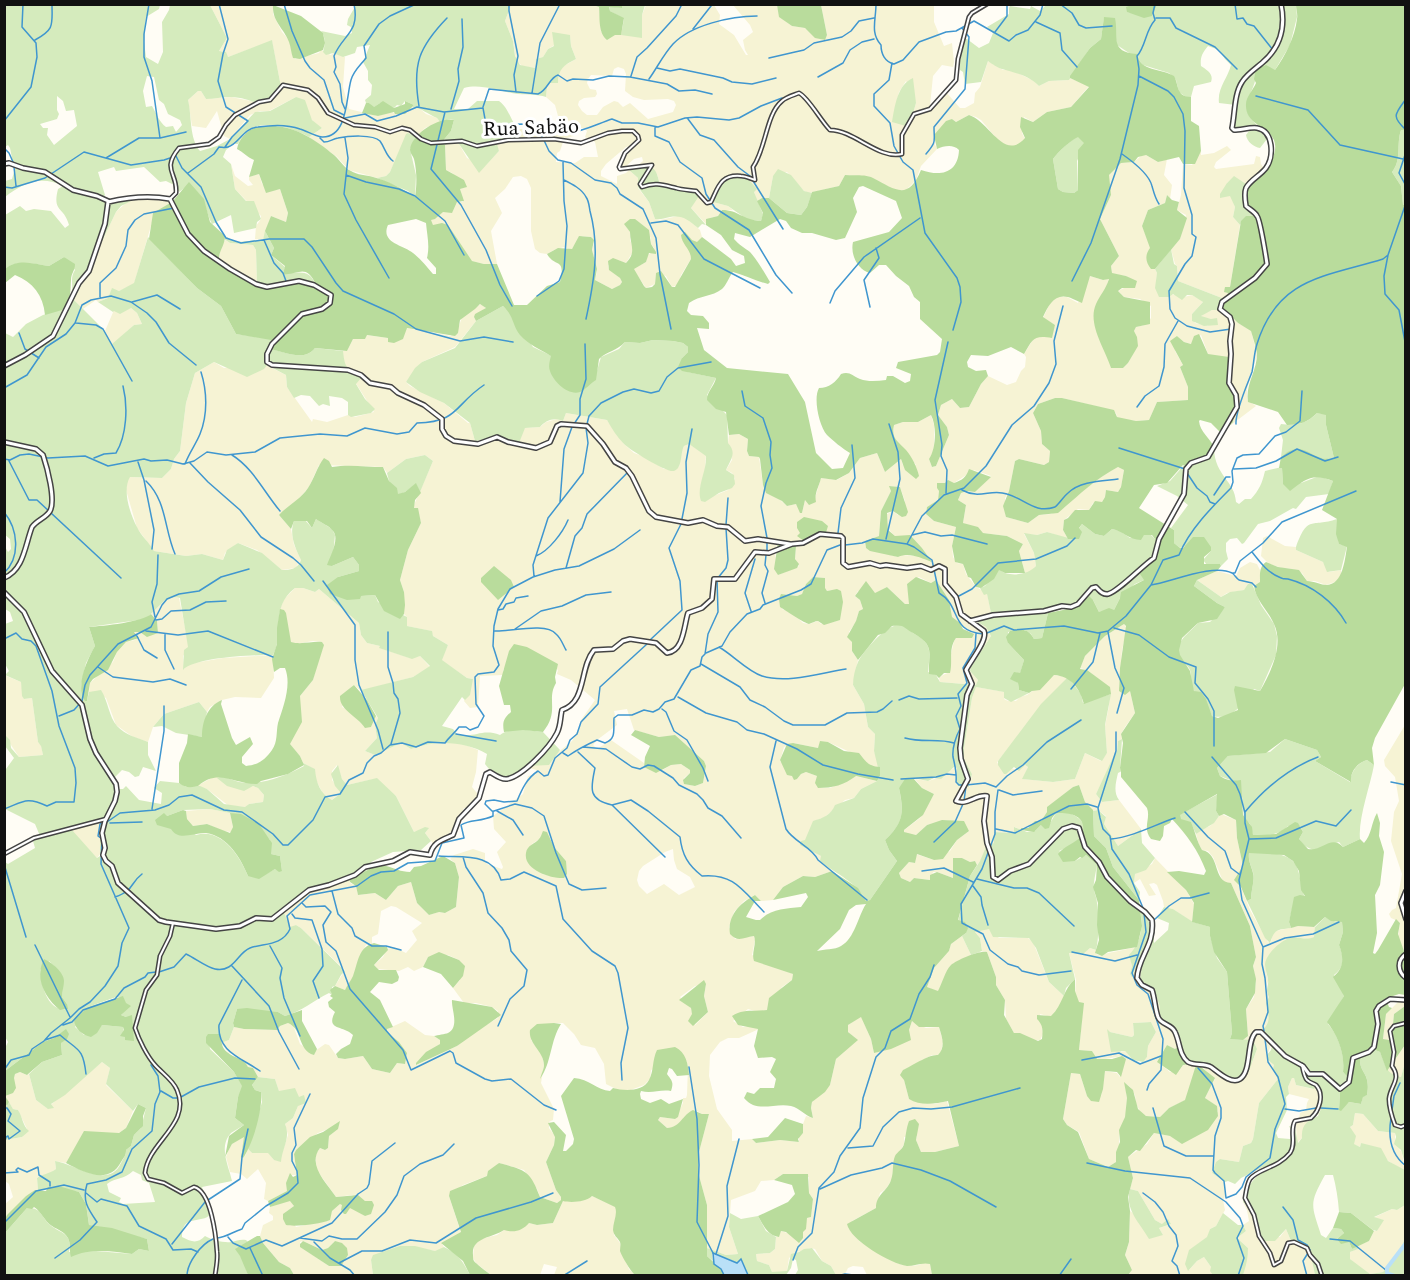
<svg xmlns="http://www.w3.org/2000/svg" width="1410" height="1280" viewBox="0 0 1410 1280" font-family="Spectral,serif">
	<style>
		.farmland { fill: #f6f3d4; fill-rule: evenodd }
		.green { fill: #d5ebbd; fill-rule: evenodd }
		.forest { fill: #b9dc9c; fill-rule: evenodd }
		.water { fill: #b9e0f7; stroke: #3f96cf; stroke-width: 1.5 }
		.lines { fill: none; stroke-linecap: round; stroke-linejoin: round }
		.stream { stroke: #3f96cf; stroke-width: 1.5 }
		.river { stroke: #b9e0f7; stroke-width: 4 }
		.minor-casing { stroke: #444; stroke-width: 5 }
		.tertiary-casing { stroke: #444; stroke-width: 6 }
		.minor { stroke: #fff; stroke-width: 2 }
		.tertiary { stroke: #fff; stroke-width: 3 }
		.labels { text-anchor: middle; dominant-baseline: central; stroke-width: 6; stroke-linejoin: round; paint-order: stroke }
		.street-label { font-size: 21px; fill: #111; stroke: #fff }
	</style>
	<rect width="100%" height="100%" fill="#fffdf5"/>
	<path class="farmland" d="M210 5H273V14L282 32 289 40 295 59 319 53 321 50 331 55 333 53 345 57 343 87 349 109 378 116 390 112 395 113 407 111 412 107 419 108 426 114 437 118 440 122 425 128 417 137 408 133 390 172 386 176 377 178 349 170 337 157 309 137 322 128 315 124 296 97 269 111H260L250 115 230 139 224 136 217 111 206 128 192 126 188 100 198 91H201L206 99 231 97 261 103 281 87 272 41 228 57 222 51H219L227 38Z
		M511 5H593L599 7 601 32 615 34 642 15 646 5H714L720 15 719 24 734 35 746 55H748L745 50 743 40 753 32 750 25 733 5H777L780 17 792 26 805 28 815 37 824 40 827 35 821 5H934V22L944 46 952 43 954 62 953 67 942 65 933 76 930 106H934L946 92 960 108H965L974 103 975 93 980 87 988 61 1003 70H1012L1034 81 1039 86 1049 81 1069 80 1070 78 1089 86 1071 107 1047 112 1033 122 1024 117 1022 133 1025 139 1019 145 1014 147 1002 145 981 120 976 117 969 115 956 122 952 119 934 142 937 149 921 166 916 180 906 190 896 191 870 177 845 175 839 186 809 193 804 191 787 172 773 176 769 198H762L757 201 754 192 721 181 716 185 713 202 728 206 733 210H722L718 216 710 218 706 224 691 208 695 199 686 190 660 184 657 174 646 166 633 169 643 161 642 157 634 159 624 168H621L623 157 633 149 631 146 626 147 606 164 601 171V176L617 184V176L626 173 629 170 638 178V188L649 202 655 219 660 220 678 216 687 218 700 230 702 237 697 243 692 240 686 244 691 254V259L681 275 678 285 672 287 666 276 656 273 655 284 646 288 633 269 646 262 647 255 651 253 654 248 651 244V238L644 227 640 225 626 226 630 232V240L634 250 626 263 617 260 608 265 609 269 620 278 622 282 620 285 612 289 595 280 597 272 592 250 594 243 591 237 582 236 571 250 564 247 554 250 547 254 540 253 535 249 531 231V188L527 179 521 176 513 177 505 189 495 198 502 213 491 231 497 264H484L471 261 448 225H433L430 219H435L443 211 452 212 457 202H463L460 189 466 187 452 173 446 170 445 145 454 141 459 144 467 158 485 166 499 151 496 144 518 135V129H523L542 122 543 126 545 127 555 125 567 126 569 121 558 116 555 105 546 97 547 87 550 83 558 82 559 72 562 67 576 59 571 46 570 36 548 49 543 57 536 59 535 68 522 66 516 60 513 41 505 21ZM618 67 624 69 626 74 625 91 633 97 644 100 668 99 674 101 676 105 673 112 648 119 630 103 623 107 618 102 614 101 603 107 597 115H587L582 111 578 105 579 101 584 98 595 97 597 94 596 90 590 89 587 83 588 79 591 75 612 76 614 69ZM906 81 916 103 909 127 895 109 899 92ZM581 128H584L587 131 585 137 595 142 598 157H584L575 163 556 162 557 153 560 151 564 139 573 136Z
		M1227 146 1231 150 1216 162 1214 167 1216 169 1254 164 1256 156 1260 157 1261 164 1265 170 1249 186 1234 177 1227 183 1235 207 1233 217 1240 225 1230 287H1225L1228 293 1227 300 1178 281 1177 266 1175 264 1171 249 1180 239 1186 215 1177 210 1181 195 1183 164 1192 165 1201 151V155L1214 153Z
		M1142 155H1146L1158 162 1167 159 1164 175 1172 185 1170 199 1167 195 1165 203 1148 210 1142 226 1151 248V269H1155L1157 273 1156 288 1171 294 1184 297 1192 295 1201 300 1203 302 1192 314 1195 323 1208 326 1211 319 1202 318 1201 316 1204 313 1215 309 1225 310 1238 323 1251 330 1257 355 1247 389V400L1256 406 1231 425 1236 402 1230 388 1232 373 1230 362 1208 354 1201 335 1194 340 1192 344 1184 342 1177 336 1175 351 1183 365 1180 367 1188 387V400L1157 402 1149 420 1136 421 1121 419 1117 417 1116 413 1103 408 1062 398H1055L1038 404 1033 413 1041 431 1042 444 1050 451 1049 462 1044 465 1019 459 1015 461 1009 491 1005 498 1006 517 1028 523 1039 515 1051 514 1065 507 1073 498 1108 472 1118 467 1124 470 1121 487 1118 492 1106 490 1105 497 1102 502 1093 503 1089 510 1078 509 1064 520 1063 530 1068 539 1047 532 1037 535 1024 534 1034 553 1036 566 1032 572 1025 573 1019 551 1023 544 1007 536 983 533 963 523 966 505 958 500 961 493 967 491 975 492 991 476 974 470 954 483H940L937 487 939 491 938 500 927 507 926 514 934 521 956 527 952 546 953 557 957 563 963 564 966 574 976 587 987 593 991 613 976 622 986 627 991 636 971 667 970 671 978 680 977 683 976 685 940 682 939 678 943 675 950 672V658L954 641 956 638 972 637 970 633 951 617 949 600 936 580 931 583 919 577 907 584 910 604H905L887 587 876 593 858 591 855 596 860 600 863 609 859 611 856 622 849 632 852 642V651L858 660 853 685 864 704 868 727 875 734 874 751 880 767H873L864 762 863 758 828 742 818 748 793 743 784 747 780 761 792 776 797 779 801 774 806 772 817 776 818 788H830L855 776 877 781 861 789 854 798 845 800 825 817 817 820V853L822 857 832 871 815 877 803 876 783 887 773 900 761 901 755 895 744 901 734 912 729 927 735 939 754 936 755 940 752 955 793 974 792 980 782 987 768 1010 758 1012 748 1009 733 1021 743 1027 750 1026 759 1029 739 1038H728L720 1042 710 1055 709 1076 717 1109 732 1130V1141L752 1139 756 1143 780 1140 799 1142V1137L803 1133V1124L806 1116 813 1118 811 1108 812 1102 830 1085 836 1059 857 1040 848 1032V1025L861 1016 871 1039 874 1053 897 1046 909 1030 912 1021 926 1028 939 1027 943 1042 941 1052 938 1055H932L910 1067 904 1080 909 1099 935 1104 947 1101 959 1146 935 1152H921L916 1140 917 1136 904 1137V1144L894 1162 892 1179 886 1189 880 1193 876 1208 852 1221 859 1241 899 1264 910 1266 919 1265 925 1262 930 1264 932 1275H867L863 1267 853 1266 848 1268 845 1274 839 1275H836L831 1266 822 1261 815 1249 810 1248 795 1253 789 1258 787 1271 784 1273 772 1272 769 1265 757 1261 756 1254 770 1253 775 1249 776 1237 779 1236 781 1231 803 1238V1232L807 1218 811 1217 813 1199 809 1193V1177L783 1174 774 1180 761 1181 755 1191 731 1200 729 1227 738 1254 726 1255 707 1248V1205L698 1172 699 1152 709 1114H702L697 1111 673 1128H667L658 1120 660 1117 675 1119 683 1103V1098H686L687 1095 688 1066 685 1058 651 1070 650 1079 644 1085 628 1091 618 1090 606 1084 604 1064 595 1048 581 1045 574 1034 563 1023H554L531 1040 542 1055 544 1065 541 1083 554 1109 553 1120 549 1122V1128L555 1136 554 1145 546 1162 556 1190 561 1197V1200L557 1203 540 1197 537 1189 524 1170 499 1163 487 1176 463 1185 449 1196 461 1233 442 1244 444 1247 441 1250 435 1251 418 1248 371 1260 373 1275H294L290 1268 279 1262 263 1243 260 1236 263 1225 273 1220V1216L269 1213 270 1207 290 1200 294 1206 286 1212 296 1227 329 1220 332 1211 340 1204H342L346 1214 348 1208H353L365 1216V1201L352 1195 336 1197 316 1169V1154L320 1148 325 1150 328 1148 329 1136 336 1130 328 1129 318 1133 296 1150 294 1154 297 1175H292L287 1191 268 1201 264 1199 266 1183 258 1169 247 1179 241 1174 230 1172 226 1157 228 1151 232 1144 242 1137H245L241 1153 245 1156 248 1149 252 1153 268 1152 274 1160 281 1156 288 1135 285 1124 293 1118 298 1106 299 1097 279 1091 275 1079 258 1077 253 1068 248 1067 239 1057 229 1053 221 1043 229 1040 234 1027 244 1029 277 1030 280 1026 288 1023 293 1025 300 1044 315 1054V1051L325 1044 329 1045 338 1058 345 1059 363 1056 372 1069 390 1073 397 1063 405 1064 407 1053 399 1042 387 1032V1029L405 1021 425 1035 434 1036 440 1040V1044L419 1060 417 1065 457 1046 474 1032 498 1018V1011L492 1007 476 1003H464L453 988 460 980 459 960 448 955 428 957 423 967 414 971 408 967 399 971 378 969 374 965 383 957 387 949 394 947 406 953 417 940 412 931 422 923 396 907 391 906 381 911 378 934 372 937V944L366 945 361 954 352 980 345 990 335 986 345 970 301 928 296 925 290 928 283 913 308 892 350 880V883L356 886 358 895 375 893 386 900 398 886 411 882 417 903 429 915 438 912 445 913 456 907 459 877 455 863 450 859 454 855 473 849 485 853V861L487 864 502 869 503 867 497 852 506 842 494 829 493 816 523 794 528 776 536 774V770L527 767 528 766 550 764 556 754 572 741 582 722 581 720 595 700 571 680 557 674 558 670 527 647H521L503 670V675L480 676 478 707 470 708 464 701 473 679 467 678 441 660 448 645 433 636 431 631 407 626V617L404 614V592L400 580 408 550 421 523 417 508H414V505L433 461 425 455 406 459 387 473 383 467 319 465 309 487 297 501 279 515 291 529 294 545 301 560 295 568 282 570 257 550 238 543 225 553 223 560 202 554 186 556 154 551 137 528 126 490 127 482 129 477 162 478 171 469 174 459 180 451 186 403 195 373 214 362 224 368 266 365 286 375 287 387 312 422 313 419 327 422 348 415 355 417 374 412 343 363V351H347L353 339H365L366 335 388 338 406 328 451 336 459 326 462 317 481 304 486 308 485 310 474 317 476 321 455 347 422 362 406 382 410 386 444 403 468 423H470L475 441 522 435V431L525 428 540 427 546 422 557 419 563 421 566 413 607 420 624 444 634 453 645 457 664 469 679 467 682 450 684 446 689 444 706 455 705 470 700 490 701 501 728 490 735 479 732 473 726 470 732 460 728 443 729 435 739 434 748 439 747 451 749 456 759 457 763 485 787 506 796 504 802 513 805 500 808 501 815 498 821 478 837 480 849 473 860 458 877 453 885 472 901 459 903 465H916L897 442 893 435 894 425 903 422H918L931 415 934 425V444L933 454 929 459 932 467 936 466 949 435 947 427 938 415 941 405 952 399 960 408 969 407 981 384 988 376 1007 385 1016 382 1021 371 1025 367 1026 357 1024 354 1034 338 1039 336 1051 337 1055 325 1043 318 1051 301 1058 297H1067L1078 303 1090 276 1103 280 1109 278 1107 286 1096 305 1111 368H1123L1128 363 1136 348 1134 331 1136 327 1145 325 1151 318V306L1140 299 1124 297 1118 291 1136 282 1126 276 1112 274 1111 266 1119 256 1100 219 1111 195 1108 181 1109 175 1113 170 1121 163 1134 162ZM890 486 900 487 905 501 898 515 893 511 887 514 888 529 895 536 911 538 922 548 931 561 919 556 902 555 898 557 866 548 865 541 879 536 881 511 891 491ZM776 546H796L795 559 799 566 778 575 775 553ZM813 577 825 578V589L827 591 832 590 836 621 821 624 818 621 809 624 803 623 794 614 782 609 781 594 797 596 802 594 806 584ZM627 709 634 730 659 737 675 736 704 761 706 766 703 783 695 786 685 784 684 778 690 773V770L681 764 671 765 661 771 644 767V763L611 740 597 749 593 745 597 740 617 725 614 711ZM541 838H551L554 847 566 861 560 878 542 874 532 844ZM673 849 674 860 677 869 690 877 695 887 679 895 664 884 647 894 639 886 637 880 639 871 643 866 665 852ZM706 984 704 996 708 1012 695 1025 691 1008 680 997 695 986ZM303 1241 322 1250 328 1248 335 1241 329 1266 301 1247 300 1242Z
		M231 164 235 176 248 186 253 185 249 180V177L259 174 262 184 274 190 280 189 288 213 286 222 271 216 263 240 255 239 256 226 261 219V216L235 189Z
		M142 197 168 199 172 202 159 211 153 219 134 284 119 291 112 289 108 298 98 302 96 300 83 309 74 300 116 212 127 202Z
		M225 240 230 243 253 245 256 250 257 284 251 283 219 263 220 249Z
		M131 308 137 313 142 324 134 325 112 345 105 331 114 310Z
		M1267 536 1285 546 1296 547V550L1323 562 1329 572 1341 570V576L1335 582 1326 585 1315 581H1307L1302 573 1292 569 1282 568 1269 564 1261 556 1263 538Z
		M1250 562 1257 564 1260 570V582L1257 586H1254L1252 584 1244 590 1227 593 1221 597 1197 580 1217 571 1236 576 1240 568Z
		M295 588H303L315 592 319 589 359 623 361 635 367 643 380 646V648L410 658 420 656 430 667 413 677 361 691 354 685 342 707 350 711 361 723 371 727 376 716 378 718 375 725 377 738 365 751 375 755 401 743 411 749 421 745 458 742 478 750 476 772 472 787 481 798 472 808H464L453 830 435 846 425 833 428 829 414 832 396 796 374 779 347 785 342 779 337 765 332 771V780L341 792 332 800 324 796 316 780 314 769 303 763 300 756 289 744 300 707V696L313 680 318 660 323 648 322 642 313 641 296 644 291 642 290 639 286 617 280 609 284 599Z
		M175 597 179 598 189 647 183 656 184 669 188 664 223 658 273 655 274 678 261 698 235 697 222 700 210 707 207 712 199 702 164 714 153 727 148 742 133 737 116 725 106 698 94 692H89L90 683 113 662 117 652 126 642 135 640 138 636 134 632 136 631 149 635 158 632 157 621 151 614 165 600Z
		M1124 624 1127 629 1122 650 1119 687 1130 691 1135 713 1125 727 1121 734 1122 739 1118 741 1117 752 1096 794 1102 802 1119 800 1141 829 1118 846 1104 824 1106 816 1098 810 1093 811 1085 802 1079 785 1073 787 1048 807 1047 812 1041 821H1035L1031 826 1022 828 1021 830 1015 827 1014 833 994 832V843L977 865 975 861 970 862 962 858 953 861V878L937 872H933L931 880 914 878 910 882 901 878 899 873 909 862 915 863 916 854 934 860 950 851 957 840 969 831 953 821 945 820 927 825 916 835 907 834 903 831 920 818 934 794 922 788 915 779 928 781 945 776 950 770 957 767 956 781 960 787H970L972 774 964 759V748L972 698 976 687 1005 692 1004 699 1008 701H1016L1020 697 1027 695 1054 675 1068 677 998 761 997 763 1017 770 1025 765 1028 767 1023 779 1053 782 1075 779 1085 753 1101 761 1107 753 1105 726 1109 706 1110 688 1087 670 1080 668 1085 656 1105 636Z
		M4 675 21 682 24 699 32 698 38 742 41 745 43 755 19 757 5 736Z
		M1405 725V954L1398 937 1400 922 1391 918 1389 914 1392 910 1396 908 1402 874 1391 841 1394 812 1399 801 1395 777 1385 766 1384 760Z
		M215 776 246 789 253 786 258 788 264 795 263 802 249 804 246 807 229 806 207 789 197 786Z
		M210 809 230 813 233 827 231 832 223 831 207 824 193 826 187 819 186 811Z
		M1221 814 1236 820 1237 838 1243 866 1235 880 1241 887 1250 910 1268 942H1271L1272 935 1276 931 1298 926 1315 927V936L1311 939 1291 938 1275 948 1267 959 1265 965 1268 981 1266 989 1269 997 1266 1006 1270 1017 1267 1037 1273 1041 1267 1055 1274 1065 1278 1079 1259 1103 1253 1139 1251 1143 1243 1146 1239 1162 1220 1159 1212 1173 1225 1182 1226 1194 1223 1200 1225 1210 1216 1226 1210 1229 1208 1237 1190 1250 1188 1258 1189 1270 1197 1261 1204 1257 1211 1267 1213 1275H1128L1132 1270 1125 1255 1129 1242 1130 1211 1163 1235 1159 1228 1171 1224H1162L1155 1220 1138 1191 1130 1189 1133 1178 1128 1157 1147 1144 1154 1133 1170 1136 1218 1112 1216 1106 1205 1098 1215 1079 1202 1067 1206 1065 1252 1063 1257 1049 1253 1040H1243L1248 1036 1246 1009 1254 997 1256 983 1253 966 1256 957 1250 926 1231 883H1225L1222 879 1213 857 1208 851 1202 850 1199 845 1196 834 1203 829 1210 826Z
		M100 821 101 853 97 858 74 834 72 829Z
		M1155 858 1186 890 1194 904 1192 922 1173 909 1164 907 1163 901 1157 885 1154 883 1149 884 1156 895 1149 896 1140 879 1134 883 1135 874 1152 864Z
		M988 928 999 938H1028L1033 942 1049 982 1064 996 1059 1008 1051 1017 1040 1014 1043 1034 1040 1040 1032 1041 1024 1035 1014 1033 1006 1019 1005 1000 996 985V977L987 952 982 951 980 938 975 932Z
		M962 936 971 955 951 966 938 992 927 987 934 968 949 951 951 944Z
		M1137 947 1130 957 1132 966 1130 974 1132 976 1138 960 1143 961 1140 979 1143 985 1155 992 1160 1007 1174 1028 1181 1044 1175 1049 1167 1045 1158 1062 1170 1072 1179 1071 1183 1065 1191 1064 1196 1067 1186 1100 1169 1108 1160 1117 1146 1116 1141 1113 1136 1104 1135 1095 1130 1087 1125 1083 1127 1098 1126 1114 1119 1136V1149L1116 1152V1162L1108 1167 1089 1159 1079 1132 1067 1125 1063 1119 1071 1073 1080 1074 1087 1096H1101L1105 1071 1117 1073 1120 1077 1122 1056 1100 1060 1095 1059 1092 1051 1079 1050 1082 1019 1075 994 1076 980 1069 953 1082 954 1090 948 1096 950V954L1099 955ZM1151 1022 1156 1032 1148 1046 1147 1057 1141 1063 1133 1060 1125 1051 1121 1052 1110 1032 1132 1037 1134 1035 1133 1023Z
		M1399 1001 1405 1002V1006L1394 1014 1392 1034 1389 1041 1383 1039 1386 1014Z
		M1405 1045V1063L1401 1077 1392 1075 1387 1071Z
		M102 1062 110 1068 106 1085 133 1111 126 1128 119 1133 78 1145 66 1163 55 1161 56 1169 48 1175H41L37 1178 38 1191 26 1196 5 1219 4 1205 13 1197 9 1184 5 1181V1140L22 1137 27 1129 18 1110 13 1109 5 1096 8 1094 15 1074 20 1072 27 1075 29 1074 36 1100 47 1108Z
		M1292 1078H1294L1296 1085 1313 1089 1316 1085 1322 1095V1105L1319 1114 1309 1119 1302 1133V1138L1297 1143 1296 1124 1299 1120 1300 1113 1306 1110 1307 1103 1309 1099 1289 1094 1288 1087Z
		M1355 1113 1363 1114 1378 1131 1395 1133V1142L1402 1153 1405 1170 1396 1166 1361 1143 1360 1147 1353 1144V1134L1350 1127 1353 1125Z
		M592 1196 615 1206 617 1211 614 1235 620 1243 623 1255 629 1269 635 1275H554L557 1267 544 1264 540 1275H491L476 1263 473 1258 474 1246 480 1239 497 1235 504 1230 529 1223 537 1225 553 1223 563 1201H580Z
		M1243 1202 1251 1209 1260 1237H1280L1286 1229 1291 1241 1309 1247 1315 1275H1243L1248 1248 1237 1238 1246 1231 1243 1225 1249 1221 1247 1210Z
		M1405 1205V1238L1400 1251 1383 1272 1370 1274 1356 1265 1350 1259V1252L1357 1249V1246L1361 1244 1369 1241 1374 1231H1377L1383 1220 1373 1218 1392 1209 1397 1210Z"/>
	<path class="green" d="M5 5H160L159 9 146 17 144 42 146 57 158 64 163 52 162 22 169 10 170 5H210L227 38 219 51 226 52 228 57 272 40 281 87C260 116 257 97 230 97 222 97 214 99 206 99L201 91H198L188 100C192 116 189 138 200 151L217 146 230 139 255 112 270 111 296 97 305 100 312 120 322 128 309 137C293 128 263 118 246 132 243 135 240 140 238 144H233L226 150 223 157 231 164 235 189 246 201H254L261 219 257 222 256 228 234 233 231 215 212 224C203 207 208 195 187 186L179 192 174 185 166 181 160 182 144 167 116 171 114 167 98 172 105 195 104 197 108 199 133 200 121 206 116 212 74 300 104 330 112 344 134 325 142 324 137 313 131 308 120 314 114 311 113 312 98 302 108 298 112 288 119 291 134 283 148 237 197 288 221 306 236 334 271 339V349C285 352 304 362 315 348L343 351C345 370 347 367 361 378L356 384 365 399 375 409 371 413 351 417 348 415V402L342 398 329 396 330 406 323 404 319 406 310 396 301 395 294 398 287 387 286 375 267 365 264 369 247 377 214 362 195 373 186 403 180 451 174 459 171 469 162 478 130 477C122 490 130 514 137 527 141 536 149 542 154 551L186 556 202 554 223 560 227 550 238 543 262 553 282 570C290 570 298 569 301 560 295 548 289 534 294 521L305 520 312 528 316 519 332 529 335 535 332 566 353 557 359 565V571L338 577 361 596 375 595 378 602 407 617V626L432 631 433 636 448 645 442 660 467 678 473 679 470 695 465 700 462 697 442 726 453 729 457 734C475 739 481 728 500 735 510 726 531 731 543 732L560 750 549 765 528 766 511 778C500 776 492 774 485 764L487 754C464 741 436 740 411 749L401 743 375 755 365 751 377 738 375 725 378 718 361 690 413 677 430 666 420 656 412 659 379 648 380 646 367 643 361 635 359 623 319 589 315 592 303 588H295C269 608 285 634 273 655 254 655 195 657 183 670L184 650 188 647 180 598 175 597 165 600 146 619 89 627 95 646 86 663 81 686 87 701 89 692 101 690C108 701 109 717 117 726 125 735 138 738 148 742V755L156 771 143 767 139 776 135 777 129 772 122 770 115 777 118 789H123L126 786 139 800 161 804 162 793 154 788 160 781 179 783 186 787 200 786 207 789 224 804 245 807 249 804 263 802 264 795 258 788 253 786 244 791 227 786 217 778C225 775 231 780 239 782 261 786 285 776 304 766L303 763 315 769C316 782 320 794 332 800L341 793 335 786 331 774 338 765 342 779 347 785 377 778 396 796 414 832 425 827 429 828 425 833 431 841 421 850 393 852 371 862C364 887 328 881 309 891 300 896 290 905 284 913L290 927 296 925 301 928 345 971 341 975 335 986 332 987V995L329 993C313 1001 302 1011 285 1016L278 1012 237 1009 233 1023 234 1027 229 1040 221 1043 218 1034H208L210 1049 234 1072 242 1085 243 1088 238 1097 235 1118 244 1125C240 1128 235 1130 231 1133 218 1147 229 1166 232 1181L202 1187 211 1214C201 1225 182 1213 182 1237 192 1242 197 1244 205 1236 212 1240 224 1243 231 1242 237 1241 240 1239 246 1240L248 1242 236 1249 243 1260 248 1275H5V1233L27 1208C41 1207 41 1216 49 1224 60 1234 73 1232 69 1252L96 1251 132 1254 139 1249 149 1251 147 1239 89 1225 86 1204 79 1192 54 1188 38 1191 37 1178C42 1174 49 1174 56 1169L55 1161C75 1164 109 1190 121 1163 124 1157 126 1156 126 1150L131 1146 134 1135 141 1128 146 1108 138 1104 133 1111 106 1084 110 1068 102 1062 65 1095 51 1104 54 1108 48 1109 36 1100 29 1074 42 1062 62 1055 61 1043 66 1030 54 1038 43 1042 5 1071V1048L8 1042 4 1035 5 862 8 864 35 848 33 841 40 836 35 824 5 809V768L6 769 14 758 5 746V735L10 740 11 748 19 757 43 755 41 746 38 742 32 698 24 699 22 696 21 682 5 675 9 671 5 664V624L13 621 10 612 5 609 4 545 8 552 11 549 10 539 4 534 5 333 13 337 26 324 43 315 62 309C66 304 71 297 72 290 73 282 70 278 75 270L64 257 49 266C32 264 19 259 5 269V215L20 206 26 211 34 209 51 211 65 228 69 225C64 206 52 213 58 189L63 186C41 175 23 183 5 197V181L12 179 16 165 13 163 10 148 8 145 5 147ZM147 76 154 77 159 100 164 104 168 114 180 120 182 125 176 132 173 126 166 127C160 123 156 113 152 106L146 107 143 91ZM57 96 63 101 66 111 74 110 77 126 54 145 47 135 48 128H43L40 124 57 119 59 114 57 110ZM210 809 230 813 256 823 270 840 271 854 280 856 282 871 275 869 264 875 248 876C240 856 221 827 196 835L164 814 167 816 183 810ZM97 821H100V856L97 858 72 830ZM49 961C64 976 63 976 62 997L67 1004 65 1010C46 1008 42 986 40 970ZM116 997H123L127 1008 121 1015 126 1017 125 1037 123 1027 102 1025 84 1035 75 1027 88 1007ZM133 1171 141 1175 142 1180 149 1183 155 1202 123 1204 119 1202 121 1198 109 1192 107 1184C116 1177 124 1180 133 1171Z
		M356 5H511L505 21 513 41 515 56 520 65 535 68 536 59 543 57 548 49 554 46 552 32 570 35 571 46 576 59C564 65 558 69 558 83H550L547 87 546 97C537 94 528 95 518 94 500 92 482 83 464 88L454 109H468L477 101H499C509 108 510 120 518 129L517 139 497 144 499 151 479 173 459 144 454 141 445 145 442 142 451 131 454 120 450 119 440 122 437 118C428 114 421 108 412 107L414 105 405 101 401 106 397 105 394 108 380 103 373 108 369 103H366L365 100 371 95 372 85 368 80V71L363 62 370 45 357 47 355 53 343 57 333 53 326 55 323 52C325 46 326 36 321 31L345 36 352 33 351 27 347 25 348 19Z
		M622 5H645L642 15V38L621 35 624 19 610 11 609 6 621 8Z
		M1046 5H1132L1127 12 1152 16 1157 5H1296L1297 17 1290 45 1275 70 1257 71C1254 100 1233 104 1261 129L1260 131 1267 139 1260 148C1254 147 1247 142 1246 135L1249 131 1248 129 1233 130 1231 132 1236 105 1219 103C1217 88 1228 78 1231 65L1225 59 1219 50 1208 46C1202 53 1200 58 1201 66 1207 70 1214 74 1211 82L1194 86 1191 97H1186L1179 92 1176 80 1169 73 1143 65 1138 59 1117 45 1115 34 1104 18 1101 39 1090 48 1069 80 1049 81 1039 86C1028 75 1015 73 1002 69 998 68 992 64 988 61L981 82 965 84 963 72 960 70 959 61 964 39H967L979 48 989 43 993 33 987 27 1009 14V8L1010 6 1030 9 1031 6 1040 11Z
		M913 78 916 103 909 127 892 122C895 106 897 85 913 78Z
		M1401 130H1405V205H1403L1401 186 1392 172C1402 160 1396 145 1401 130Z
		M408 133 417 137 410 149 416 175 415 197 408 191 377 178 386 176 390 172 406 134Z
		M1078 136 1085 143 1077 161 1078 190 1074 193 1063 192 1058 189 1053 159C1058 152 1071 140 1078 136Z
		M646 166C657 167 657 175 660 184L675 188 696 190 699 196 691 208 706 225 702 224 698 228C688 220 683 215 670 217 664 218 661 220 655 219L649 202 638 187V178L629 170Z
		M778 169 791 175 804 191 812 193 807 207 801 215 787 213 769 198 773 176Z
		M738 176 748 179 757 189 754 192 763 214 761 221 748 220 728 206 713 202C714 185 721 179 738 176Z
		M1234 176 1249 186 1259 216 1244 219 1240 225 1233 217 1235 207 1230 196 1220 198V194L1227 183Z
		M265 231 274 248 271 255 285 267 283 274C298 273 310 268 316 286 311 285 306 282 301 282 287 283 270 293 257 284L256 250 253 245 230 243 224 239 227 237C239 246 250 239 263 240Z
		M1171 249 1174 264 1177 266 1178 281 1227 300 1224 308 1225 310H1212L1201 316 1211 319 1217 318 1218 325 1204 326 1192 321V314L1203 302 1192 295H1187L1182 300 1173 294 1169 297H1159L1155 288 1157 273 1155 269Z
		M503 306 511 313 533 347 552 356 550 364 580 391 596 374 601 357 619 349 625 342 640 343 653 340 673 341 683 343 688 347V352L682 358 688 372 716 378 707 395 727 415 728 443C737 453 731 459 726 470L734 475 735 484 732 488 719 493 705 502 701 501C696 487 707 471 706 456L689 444 684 446C680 453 683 468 674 471 667 473 630 450 624 444 617 437 612 429 607 420L566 413 563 421C554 417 546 420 540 427L525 428 519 443 499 437 475 441 470 423 444 403 420 392 406 382 415 368 422 362 455 348 476 321Z
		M1317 413 1326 414V425L1334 458C1311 464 1305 437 1281 457L1283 440 1279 428 1281 424C1297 426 1306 424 1317 413Z
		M1214 449C1215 476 1235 481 1236 502L1239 504 1245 499H1251C1259 490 1262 484 1265 471L1282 467 1283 484 1301 483 1319 476 1333 481 1329 494 1306 497 1296 509 1293 508 1270 521 1258 524 1244 543 1242 544 1237 538 1230 539 1226 543V551L1228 559 1221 566 1220 564 1207 565 1203 560 1211 551 1185 546 1180 548 1174 543V530L1171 528 1188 505 1177 496 1157 486 1170 481 1184 465 1189 467 1202 461Z
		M425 455 433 461 420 492 416 484 405 492 398 495 389 481 387 473 406 459Z
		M1337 519C1340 525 1337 535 1339 544L1347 546 1341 570 1327 572 1323 562 1296 550V547C1308 514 1311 528 1337 519Z
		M1082 524 1095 534 1104 536 1112 529 1120 531 1130 538 1144 535H1151L1159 543 1157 555 1144 580 1135 584 1120 598 1114 610 1099 612 1093 600C1078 607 1064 608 1048 613L1042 638 1034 639 1031 634 1023 629 1008 632V643L1024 660 1020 674 1014 680 1018 683 1019 690 1029 693 1011 702 1004 698V692L976 687 972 698 964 748V759L972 774 969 787 958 786 956 781 957 768 954 767 941 779 934 778 928 781 913 778 899 788C904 813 904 822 885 840L889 850 897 861 870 900 866 901C858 883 836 874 820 861L821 856 800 845 801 841 805 840 813 821C823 818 831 815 835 805L854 798 861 789 877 781 880 776 874 751 875 734 868 727 864 704 853 685C853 677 855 669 858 662 863 651 889 621 902 625 906 626 910 631 913 633 933 644 930 651 928 672L936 675 940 682 976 685 978 680 970 671 971 667 991 636 986 627 972 619 989 616 991 613 987 594 984 595 980 588 985 586 999 569C1008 578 1028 575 1036 566L1034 553 1024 533 1037 535 1047 532 1072 539Z
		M1197 580 1221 597 1230 592 1244 590 1248 584H1252L1261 605 1274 624 1277 636 1276 655 1260 691 1254 689C1243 703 1233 721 1212 716 1208 706 1198 698 1193 689 1190 683 1192 676 1190 670 1188 665 1183 663 1181 659 1172 642 1190 633 1198 623L1210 622 1225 607 1217 603 1194 586Z
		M1068 677 1081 694 1083 703 1111 694 1105 725 1107 753 1102 761 1085 753 1075 779 1053 782 1022 779 1028 767 1025 765 1019 771 1014 767 1006 774H1004L998 765V761L1041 704Z
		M199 702 207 712 202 737 176 733 162 726 153 727 164 714Z
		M1122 739 1120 768 1122 771 1118 773C1116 782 1113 792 1119 800L1102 802 1096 794 1115 753 1117 752 1118 741Z
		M1285 739 1317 750 1321 757 1315 761 1350 782C1351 772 1357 763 1367 760L1374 765C1370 787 1358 818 1360 839L1343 847 1339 842C1320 847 1312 857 1299 839L1303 832 1300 826H1288C1277 837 1267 834 1253 835L1250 824 1244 818 1242 796 1230 780 1220 776 1217 768 1228 756 1270 752Z
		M1218 794 1216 811 1219 816 1214 823 1196 834 1191 823 1180 819 1179 815Z
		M1098 810 1106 817 1104 824 1118 846 1141 829 1142 843 1155 858 1146 870 1135 874 1134 883 1140 892 1139 900 1113 867 1106 848 1094 836 1093 811Z
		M1066 812C1078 815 1092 826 1080 839 1074 845 1066 848 1059 851L1075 861 1086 855 1097 865C1096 872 1093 883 1094 889 1094 893 1097 898 1097 903 1099 914 1099 940 1096 950L1090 948 1083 954 1069 953 1075 979 1066 988 1064 996 1049 982 1036 948 1029 938 993 937 989 929 975 932 980 938 982 951 971 955 962 936 966 933 958 921 970 876 980 861 986 847 994 843V832L1014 833V827L1027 832 1035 831 1041 825H1049L1056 813Z
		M1249 852C1265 853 1293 851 1298 870 1301 880 1301 888 1305 898L1295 897 1289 922 1291 928C1276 930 1275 929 1270 943L1265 938 1247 901 1251 899C1251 890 1255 881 1253 872 1251 865 1248 861 1249 852Z
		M1164 907 1173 909 1193 922 1210 927V936L1217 958 1227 972 1232 1033 1230 1039 1253 1040 1257 1049 1249 1071 1240 1082 1232 1079 1206 1065 1202 1067 1191 1064 1187 1060 1174 1028 1159 1019 1160 1007 1155 992 1143 985 1140 979 1143 961H1138L1132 977 1130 974 1132 966 1129 955C1140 944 1144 927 1140 912L1146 914 1154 935V943L1168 930 1169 923 1157 918Z
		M1325 917 1336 922 1342 921 1343 932 1339 945C1344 957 1345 967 1334 975 1337 985 1343 990 1344 996L1328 1024C1339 1036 1345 1056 1343 1072L1351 1081 1350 1085 1340 1092 1339 1110 1349 1102 1361 1104 1363 1096 1367 1095C1371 1072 1359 1074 1360 1058L1373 1053 1375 1050 1380 1052C1387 1066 1384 1073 1401 1077L1405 1063V1163L1401 1150 1394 1144 1396 1137 1395 1133 1378 1131 1363 1114 1355 1113 1353 1125 1350 1127 1356 1136 1354 1144 1360 1147 1361 1143 1381 1148 1388 1161 1405 1170V1205L1397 1210 1392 1209 1374 1217 1384 1220 1377 1231 1373 1230 1351 1213 1339 1212C1338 1198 1336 1186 1333 1175H1325C1309 1204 1311 1204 1321 1235L1326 1238 1333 1228 1341 1229 1344 1233 1337 1239 1349 1242 1352 1249 1357 1246 1358 1249 1350 1252V1259L1370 1274 1383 1272 1400 1251 1405 1238V1275H1315L1309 1247 1291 1241 1286 1229 1275 1241H1262L1251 1209 1243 1202C1245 1187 1255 1177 1266 1169L1263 1167 1241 1178 1235 1184 1228 1181 1225 1182 1212 1173 1216 1162 1220 1159 1239 1162 1243 1146 1251 1143 1253 1139 1259 1103 1278 1079 1273 1069 1274 1065 1267 1059V1055L1271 1050 1273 1041 1263 1030C1272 1020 1268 1015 1266 1003L1269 997C1266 991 1267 990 1268 984 1269 977 1265 971 1265 965 1265 955 1281 940 1290 938 1298 936 1306 941 1314 937L1315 927ZM1292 1078H1294L1296 1085 1314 1089 1316 1085C1325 1093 1323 1106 1318 1116 1308 1121 1301 1124 1302 1138L1298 1143 1295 1128 1289 1126 1291 1130 1290 1139 1278 1138 1276 1133 1287 1110 1286 1097 1289 1094 1288 1087Z
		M1151 1022 1156 1032 1148 1046 1147 1057 1143 1062 1133 1060 1125 1051 1111 1052 1107 1029 1110 1032 1132 1037 1134 1035 1133 1023Z
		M258 1077 275 1079 279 1091 295 1088 299 1097 304 1095 306 1103 298 1106 293 1118 285 1124C291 1138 282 1148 281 1162L274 1160 268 1153H252L248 1149 262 1102 261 1092 255 1090 252 1085Z
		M9 1102 13 1109 18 1110C23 1117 22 1125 29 1131L22 1137 5 1140 4 1103 7 1106Z
		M1130 1189 1138 1191 1155 1220 1162 1224 1168 1219 1171 1224 1159 1228 1163 1235 1149 1239C1140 1223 1124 1209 1130 1189Z
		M730 1213 741 1219 758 1216 766 1231 776 1237 775 1249 770 1253 756 1254 757 1261 769 1265 772 1272 787 1271 791 1254 799 1252 804 1249 812 1248 822 1261 831 1266 836 1275H795L798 1270 796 1260 793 1259 791 1268 786 1275H748L747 1271 741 1259 737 1263C730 1258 721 1257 712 1254L713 1261 707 1256V1248L726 1255 738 1254 729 1227Z
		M1223 1213 1238 1225H1243L1246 1231 1237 1238 1248 1248C1248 1258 1246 1266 1243 1275H1213L1210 1271 1211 1267 1204 1257 1197 1261 1188 1271 1185 1264 1189 1250 1207 1237 1210 1229 1216 1226Z
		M400 1246H415L435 1251 444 1247C459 1254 463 1262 470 1275H373L371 1260 373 1255Z"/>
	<path class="forest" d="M273 5 301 16 323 33 325 43 323 50 300 59 293 58C291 53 291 47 289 42 284 28 272 22 273 5Z
		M593 5H622V8L609 7 610 11 624 18 621 35H615L607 40C598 33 600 18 599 7Z
		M777 5H821L827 35 825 40 815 38 805 28 792 26 779 17Z
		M1132 5V4L1157 5 1152 16 1144 18 1127 12 1126 7Z
		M1296 5H1405V130H1401C1396 145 1402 160 1392 172L1401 186 1403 205H1406L1405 684 1375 738 1372 748 1374 765 1367 760C1357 763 1350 772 1351 782L1315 761 1321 757 1317 750 1285 739 1266 753 1228 756 1217 768 1220 776C1228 781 1232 781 1241 780L1243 815 1252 827 1253 835 1276 834 1295 822 1298 823 1303 832 1299 839 1308 849C1322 852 1331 834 1343 847L1360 839 1364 843C1372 834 1371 823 1377 813L1380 823 1379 836 1384 852 1380 885 1375 895 1377 933 1373 953 1375 954 1378 950 1396 919 1400 923 1398 934 1405 954V995L1399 994 1390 997 1387 1002 1389 1007 1392 1008 1386 1014 1383 1039 1389 1040 1392 1034 1394 1014 1405 1006V1045L1387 1071 1380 1052 1375 1050 1373 1053 1360 1058C1359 1074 1371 1072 1367 1095L1363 1097 1361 1104 1349 1102 1341 1111 1339 1110 1340 1092 1350 1085 1351 1081 1343 1072C1345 1054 1338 1036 1327 1022L1344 996 1333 977C1344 968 1344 958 1339 945L1343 932 1342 922 1331 921 1325 917 1314 927 1298 926 1291 928 1289 922 1294 897 1300 895 1305 896 1301 890 1299 871 1293 861 1284 855 1249 853C1248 861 1251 865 1253 873 1255 881 1251 890 1251 899L1247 901 1241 887 1234 880 1243 866 1237 838 1236 820 1224 814 1219 816 1216 811 1217 794 1180 815 1181 819 1191 822C1195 831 1197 842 1202 850 1221 854 1212 882 1231 883L1250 926 1256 957 1253 966 1256 979 1255 993 1246 1009 1248 1036 1243 1040 1230 1039 1232 1033 1227 972 1214 952 1210 936V927L1192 922 1194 903 1186 890 1167 872 1179 871 1204 875 1206 871C1198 850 1187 835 1172 819L1170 823 1164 826 1163 836 1160 841 1151 839C1142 828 1151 819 1147 808L1121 777V771L1120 768 1123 743 1121 734 1135 713 1130 691 1125 695 1119 691 1120 668 1126 626 1124 624 1105 636 1085 656 1080 669 1087 670 1110 687 1111 694 1084 704C1080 689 1071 676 1054 675L1040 690 1032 691 1029 693 1019 690 1018 683 1010 679 1014 672 1020 673 1024 660 1008 643 1006 637 1010 631C1022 629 1028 628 1034 639L1042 638 1048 613 1078 607 1089 596 1093 600 1099 612 1109 608 1114 610 1120 598 1121 592 1144 580 1140 574 1141 568C1153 559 1157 558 1158 543L1152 535H1144L1141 540C1129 540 1123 531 1112 529L1104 536 1095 534 1082 524 1079 528 1082 532 1079 539H1068L1063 530 1064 520 1068 518 1075 510H1089L1095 501 1102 502 1105 497 1106 490 1118 492 1121 487 1124 470 1118 467C1095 479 1078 496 1058 513L1039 515 1028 523 1006 517 1003 506 1009 491 1015 461 1019 459 1044 465 1049 462 1050 451 1042 444 1041 431 1033 413 1038 404 1055 398H1062L1114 410 1117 417 1136 421 1149 420 1157 402 1188 400V387L1180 367 1183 365 1170 341 1177 336 1184 342 1191 344 1194 336 1199 334 1208 354 1229 357 1232 373 1230 388 1235 396 1236 402 1233 422 1222 434 1211 423 1200 420 1199 421C1200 432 1210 438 1214 447L1208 456 1189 467 1183 465 1167 483 1154 485 1139 508 1174 530V543L1180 548H1183L1193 537H1204L1211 547V551L1204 557V564H1220L1221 566 1217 571 1197 580 1194 586 1217 603 1225 607 1217 619 1198 623 1182 638 1179 650 1180 655 1190 671 1194 691 1201 692 1206 699 1212 716 1218 718 1238 710 1234 690 1235 686 1260 691C1271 672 1284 645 1274 624 1268 610 1256 601 1254 586L1260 582C1260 574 1259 567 1266 562L1278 567 1299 570 1307 581C1314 581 1321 585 1327 585 1343 584 1345 559 1347 547L1339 544 1336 534 1337 519 1322 510 1333 481C1312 473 1306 479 1290 491L1283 484 1282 468H1279L1281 457C1305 436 1311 464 1334 458L1326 425V415L1317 413C1308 422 1300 425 1287 425L1278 412 1248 402C1245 385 1257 371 1257 354 1256 347 1253 338 1251 331L1238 323 1223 308 1228 293 1224 292 1225 287H1230L1241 221 1246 216H1258L1248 206 1244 194C1251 182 1265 174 1271 162 1289 125 1244 132 1246 104 1246 97 1253 90 1256 83L1254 79 1256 69 1266 65 1275 70C1285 56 1295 37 1297 19 1298 14 1296 9 1296 5Z
		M1104 17 1115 18C1119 37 1109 52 1137 54 1140 72 1161 68 1174 76 1179 85 1176 97 1191 97V121L1199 126 1201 151 1195 164H1183L1179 157 1158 162 1146 155 1138 157 1134 162 1121 163 1109 175 1111 195 1100 219 1119 256 1111 266 1112 273 1126 276 1137 281 1135 288H1122L1118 291 1124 297 1150 302V324L1136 327 1134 331 1137 337 1138 346 1128 363 1123 368H1111C1105 349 1087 324 1096 304 1100 295 1106 289 1109 279L1103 280 1090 276 1082 303C1079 302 1076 300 1073 299 1056 291 1049 304 1043 317L1055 325 1052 338C1033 335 1033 339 1024 354L1011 347 988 356 971 355 967 362 968 367 976 371 986 370 988 376 981 384 969 407 960 408 952 399 941 405 938 415 947 427 949 435 936 466 932 467 929 459C936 449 937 426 931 415L918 422H903L894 425C891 439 898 441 906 450 912 457 917 467 919 476L916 479 905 470 901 459 885 472 877 453 860 458 849 473 836 480 821 478C819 487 814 493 816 502L809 505 805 500 802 513H800L796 504 787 506 782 501 766 493 763 485 760 459 759 457 749 456 747 451 748 439 739 434 729 435 726 412 716 409 707 400C707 391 714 387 716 378L682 371 678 367 682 358 688 352V347L683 343 673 341 653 340 640 343 625 342C617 351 607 351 599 359L596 380C591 383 585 390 580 392 568 396 553 381 550 371 548 366 550 360 551 356 540 349 529 345 520 335 512 325 514 316 503 306L476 321 474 317 475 314 486 308 480 304 475 309 460 320 458 333 455 336 407 328 403 339 394 343 388 342V338L367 335 365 339H353L347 351 315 348C304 362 285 352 270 349L271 340 236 334 221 306 197 288 149 239 153 213 172 202 189 182 204 199 210 222 225 236C225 247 216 253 220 265L260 287H282L302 282 316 285C306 262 298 276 283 274L285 266 271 255 274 248 265 231 271 216 286 222 288 213 280 189 266 193 259 174 249 177 254 160C247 157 243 152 237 149 239 138 248 129 258 127 288 121 312 137 334 155 340 160 344 168 351 171 357 175 366 175 373 177 386 180 404 189 415 197 417 185 417 171 414 159 413 156 410 153 410 150 411 134 440 116 454 120L451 131 442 142 445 145 446 170 464 180 467 187 460 189 464 201 457 202 452 213 443 212 435 219 431 220 433 225 442 223 448 225 472 261 484 264H497L514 305H527L547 286 560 282C566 257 555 268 547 254L558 248 572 249 579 236 591 237 594 240 592 250 597 269 595 280 612 289 620 285 622 282 620 278 609 270 608 261 613 258 626 263C637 252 630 245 630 232L624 224 630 219H635L649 230 651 244 656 252V254L649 253 646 262 634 269 644 286 646 288 652 287 655 284 656 273 661 271 672 287H675L691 259C691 249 682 245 681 235L685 232 692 240 697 242 702 237 731 259 736 266 745 263 744 256 732 250 721 235 706 225V219L718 216 722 210C739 210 742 220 761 221L763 213 757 201 762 198H769L787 213 801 215 807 207 812 192 839 186 845 175C854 176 865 174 873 178 896 190 908 201 921 170 941 177 958 173 959 150 953 144 944 146 937 149L934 135 946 121 952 119 956 122 969 115C990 122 1004 162 1025 138L1020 127 1021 117 1033 122 1047 112 1071 107 1089 87 1070 78V76L1090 48 1101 39ZM1078 137 1084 143 1078 150V190L1074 193 1063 192 1058 189 1053 159C1058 152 1071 140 1078 137ZM863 186 896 201 902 218 889 232 853 242C850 255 858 270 870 273L879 265H886L896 276 909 286 914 297 920 302V319L942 339 940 352 937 355 898 362 896 368 911 374 910 381 905 383 893 376H887L886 380C877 381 868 382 860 379 852 376 850 371 841 374 836 382 829 388 819 388 813 398 819 426 827 435 832 440 843 449 850 453L843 468 832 469 816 453 805 402 788 374 727 368 704 350 697 328 709 329V323L703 316 691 315 687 311 689 303C700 295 712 297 722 289 726 286 729 277 733 272 745 275 755 281 768 284L770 282C764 272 758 261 750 252 745 248 739 245 734 239L735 233 750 237 780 219 786 221 791 228 802 233H812L836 240 845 238 857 212 853 198 859 187ZM416 219 426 223C427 235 430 246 427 258L436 268V274H433C427 267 421 259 413 253 404 245 380 243 388 225Z
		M383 101 394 108 405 104V101L414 105 405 114H395L394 112 378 116 362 113 366 103H369L374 107Z
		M1167 195 1172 200 1179 202 1177 210 1187 218 1180 239 1155 269H1151C1145 261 1145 255 1150 248L1142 226 1148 210 1165 203Z
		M64 257 75 264C75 271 71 273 71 280 70 293 72 299 62 310L45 315C43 295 33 282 15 275L5 283V269C19 258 33 264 49 266Z
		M324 458 329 461 332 467C349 464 366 467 383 467L389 481 397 488 398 494 405 492 416 483 421 493 415 500 414 508H418L421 523 408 550 400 580 404 592 405 605 404 614 400 619 384 611 375 595 361 596 360 599 347 600 330 594 327 585 338 577 359 571V565L353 557 332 566 327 565C330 556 340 539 333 531 330 526 321 523 316 519L312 528 307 521H294L291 529 279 515C288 505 300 500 308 488 314 479 317 467 324 458Z
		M969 469 991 477 975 492 967 491 961 493 958 500 966 505 963 523 978 527 983 533 1007 536 1023 544 1019 551 1025 573H1005L999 570 994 579 981 588 976 587 971 578 968 577 963 564 955 562 952 546 956 527 934 521 926 514 927 507 938 500 939 491 937 488V483H945L948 480 954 483C962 480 966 478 969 469Z
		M889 486 900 487 908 512 906 516 902 517 893 511 887 513 888 530 895 536 910 535 922 548 932 562C920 558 910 552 898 557L870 551 866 548 865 541 879 536 881 511 891 491Z
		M804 517 822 521 828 526 825 536H817L804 541 797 536 800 533 797 528V522Z
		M778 543 796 546 795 559 799 564 797 568 778 575 774 569Z
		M494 566 511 580 514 587 498 600 481 582V578Z
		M813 577 825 578V588L827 591 837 589 841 591 843 602 840 620 824 625 818 621C815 621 812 623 809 624 806 624 783 609 780 607L779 599 781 594 797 596 802 594 806 584Z
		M916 577 931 583 936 580 949 600 952 617 960 623 963 629 974 634 972 638H956C948 649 953 661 950 673H944L939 678 936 675 929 674C928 653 936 646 913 633 903 628 905 624 892 626L885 633 878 635 858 660 852 651V642L847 637 856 621 859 611 863 609 860 600 855 596 866 581 875 593 887 587 905 604H909L907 584Z
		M280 609 284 610 286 613 291 642C301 645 312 641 322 642L324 645 313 680 300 696 302 722 290 744 300 756 304 765 288 774 261 781 257 784C234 784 218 768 198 786H200C192 787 186 789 179 783V763L187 743 188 734 202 737C202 722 207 706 222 700L221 704 232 738 236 745 250 737 253 744 242 757V763L246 766C258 765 265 760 272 750 278 742 276 731 278 723 283 707 292 685 285 668H280L274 672 272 659 277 644V628Z
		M151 614 157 621 158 633 147 637 140 632H134L139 638 126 642 117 652 108 670 93 679 90 683 87 701H85C75 686 87 660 95 646L89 627C103 626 143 622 151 614Z
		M514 644 527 647 558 664 555 677 556 683C546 700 560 711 543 732L523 730 504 732C502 722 504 718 511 712L510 705H504L499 686 509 651Z
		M354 685 367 700 376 716 371 727 365 728C357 716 339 710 340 696Z
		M635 730 659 737 675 735 704 761 706 766 703 783 695 786 684 784 683 780 690 773V770L681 764 671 765 656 773 644 767 645 757 650 746 631 735Z
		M820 741 828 742 844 751 859 753C866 762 868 766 880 767V776L877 781 856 776C844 785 833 788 818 788L815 783 817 776 806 772 801 774 797 779 794 780 792 776 787 775 780 760 787 744 793 743 818 748Z
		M913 778 922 788 934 794 923 815 904 830V832L916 835 927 825 942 820 964 821 969 831 957 840 943 859 934 860 917 854 915 863 909 862 899 873 901 878 910 882 914 878 930 880V875L937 872 953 878V858H962L970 862 975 861 977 865 970 876 958 920 965 922 968 928 966 933 951 944 949 951 934 968 927 987 938 991C942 984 945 971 951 965 957 960 979 950 987 952L996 977V985L1005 1000 1004 1015 1014 1033H1020L1038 1041 1042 1039C1043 1030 1043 1025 1037 1019V1015L1051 1016C1063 1005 1063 989 1075 979V991L1079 1002 1084 1003 1079 1050 1092 1051 1097 1059H1112L1122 1056 1126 1059 1121 1077 1117 1072 1105 1071 1103 1089 1099 1102 1091 1101 1087 1096 1080 1074 1071 1073 1063 1119 1067 1125 1078 1132 1089 1159 1108 1167 1116 1162V1152L1120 1142 1119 1130 1125 1117 1127 1098 1124 1082 1133 1090 1138 1109 1146 1116 1160 1117 1169 1108 1185 1100 1196 1065 1201 1067 1215 1078 1205 1098 1217 1106 1218 1116 1208 1130 1182 1144 1170 1136 1154 1133 1140 1151 1136 1150 1128 1157 1133 1178 1128 1197 1130 1211 1129 1242 1125 1255 1132 1270 1128 1275H932L930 1264C922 1262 915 1266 907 1266 891 1264 850 1240 847 1224L876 1208C876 1194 887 1192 891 1180 894 1172 892 1163 895 1156 897 1152 903 1149 904 1144 906 1136 906 1129 909 1121L915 1119 919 1124 916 1140 921 1152H935L959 1146 948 1101C935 1104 920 1106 909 1099L904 1080 900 1075 903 1070C912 1066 929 1054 938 1055 946 1047 942 1037 939 1027H919L912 1021 909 1030 911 1040 891 1049 874 1053 871 1039 861 1017 848 1025V1032L858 1040 836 1059 830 1085 825 1092 812 1102 811 1108 813 1118C805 1116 800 1108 791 1106 775 1102 757 1114 744 1098L747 1092 754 1094 760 1088H774L776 1079 770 1072 776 1059 772 1057 758 1058 754 1046 758 1029 738 1025 732 1016C744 1008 754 1012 767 1010L769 998 792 980 793 974 754 961C751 953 757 944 754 936 744 937 738 943 730 934 727 916 740 903 755 895L761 901H755L746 917 756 920H760C772 908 786 909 801 907L808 897 806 893 773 900 783 887 803 876 815 877 832 871 858 888 866 901 870 900 897 861 889 850 885 840C904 822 904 812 899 788L905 779ZM866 904C858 916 855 938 841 946 835 950 824 949 817 951L840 929 849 910 856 905Z
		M1079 785 1085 802 1093 810 1094 836 1106 848 1113 867 1139 900 1142 926 1137 947 1108 952 1102 956 1095 953 1099 940 1097 925 1098 903 1093 887 1096 880 1097 865 1086 855 1082 858 1080 857 1075 861 1063 862 1058 854C1063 847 1075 843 1082 836 1088 817 1073 812 1056 813L1052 818 1049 828 1045 829 1041 825 1034 832 1021 830V828H1028L1035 821H1041L1047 812V807L1073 787Z
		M183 810 186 811 187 819 193 826 207 824 230 833 233 827 230 813 241 814 259 824 272 843 271 854 280 856 282 871 279 872 275 869 259 879 248 876C241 859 228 836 206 833 194 832 179 842 171 829L157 825 155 820 164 813 167 816Z
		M543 831 547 832 554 847 566 861 567 874 564 878C552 879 523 870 526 853 527 845 535 844 539 839 541 837 542 833 543 831Z
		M443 856 455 863 459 877 456 907 445 913 439 912 429 915 417 903 411 882 398 886 386 900 375 893 358 895 356 886 350 882V880C362 875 371 864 386 866 394 868 401 872 410 872L414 867 421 866Z
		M374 943 387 947 388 950 374 965 379 970H396L399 977 398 981 392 984 379 982 370 992 380 1000 393 1027 387 1029V1032L399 1042 407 1053 405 1064 397 1063 390 1073 372 1069 363 1056 345 1059 338 1058 336 1054 341 1049 350 1044 353 1035C344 1025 325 1031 335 1012L329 1007 328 1002 333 998 330 996 332 994 330 990 335 986 345 990C347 985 351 981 353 976 358 963 358 947 374 943Z
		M439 952 459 960 465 966 463 976 453 988 441 974 423 967 428 957Z
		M44 959C51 962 64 972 64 981 64 986 62 991 62 997L67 1004 68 1009 60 1010C45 998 34 978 44 959Z
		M704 980 706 984 704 996 708 1012 693 1026 688 1021 692 1014 691 1008 679 1000Z
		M123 996 126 1003 131 1006 121 1015 126 1017 132 1015 134 1041 125 1040V1037L120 1036 124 1030 123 1027 102 1025 97 1033 91 1037C82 1035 75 1029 74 1020L88 1007Z
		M452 1000 492 1007 501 1015 457 1046 416 1065V1063L426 1052 440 1044V1040L434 1036C438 1035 445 1034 448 1033 460 1027 451 1008 452 1000Z
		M247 1008 278 1012 285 1016 302 1010V1021L317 1049 314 1055C297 1050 303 1029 288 1023L280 1026 277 1030 244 1029 234 1027 233 1023 237 1009Z
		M554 1023 561 1024C550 1041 552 1062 540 1079 541 1075 544 1069 544 1065 544 1051 528 1044 530 1030L537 1024Z
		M66 1029 69 1034 67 1039 61 1043 62 1055 42 1062 27 1075 20 1072 15 1074 14 1078 16 1088 13 1093 5 1096 9 1102 7 1106 5 1103V1071L43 1042 54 1038Z
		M208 1034H219C222 1040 221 1048 227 1052 235 1059 243 1057 248 1067L253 1068 258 1077 252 1085 255 1090 261 1092C263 1109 253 1144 243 1158L241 1157 244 1137 232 1144 225 1157 229 1136 244 1125 235 1118 238 1097 242 1086 234 1072 206 1043V1037Z
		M1181 1044 1187 1060 1191 1064 1183 1065 1176 1075 1157 1062 1167 1045 1175 1049Z
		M675 1047C686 1052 688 1064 689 1075L677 1076 672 1069 669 1068 667 1074C672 1081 674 1082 671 1091 660 1089 652 1094 641 1091L640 1094 641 1099 650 1103 661 1099 669 1104 683 1099 678 1117 675 1119 660 1117 658 1120 667 1128C681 1127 682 1115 693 1110L702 1114H709L699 1152 698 1172 707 1205V1256L721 1269 724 1275H635C631 1272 621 1255 620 1251 620 1248 621 1245 620 1242 617 1237 614 1236 613 1230 613 1222 618 1214 615 1207L592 1196C586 1202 571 1203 563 1201L553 1223 537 1225 529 1223C522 1231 514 1233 504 1230 493 1238 471 1237 473 1255 473 1258 473 1261 476 1263 481 1268 486 1271 491 1275H470L463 1261 441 1243 461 1232 449 1196 450 1191 487 1176 488 1171 499 1163C525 1170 530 1170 540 1197L557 1203 561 1200V1197L556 1190 546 1162 554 1145 555 1137 548 1123 554 1122 566 1135 563 1151H566L573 1144 574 1139 561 1096 574 1078C589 1079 597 1090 610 1091L613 1088C624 1091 643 1092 649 1080 654 1071 652 1060 657 1050Z
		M138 1104 146 1108 143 1116V1126L134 1135 131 1146 126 1150C126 1156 124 1157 121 1162 109 1185 85 1173 66 1163L84 1131 119 1133 126 1128Z
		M785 1118 803 1124V1133L798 1139 799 1142 780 1140 756 1143 752 1139 768 1137Z
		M340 1121 338 1129 329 1136 328 1148 325 1150 320 1148C307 1165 326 1182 336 1197L358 1195 365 1201H372L374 1205 371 1214 365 1216 350 1208 346 1214H344L341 1210 342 1205 340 1204 332 1211 330 1220C320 1224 296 1227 286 1225L283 1219V1214L294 1206 290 1201 270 1207 268 1201 287 1191 286 1183 290 1173 293 1177 297 1175 294 1154 296 1150 310 1137 323 1132Z
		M783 1174H808L809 1193 813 1199 811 1217 807 1218 806 1229 803 1232V1238L799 1243 786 1232 781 1231 779 1237C767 1235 764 1226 758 1216L788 1202 795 1194 792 1185 774 1180Z
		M48 1187H62L79 1192 86 1204 89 1225 112 1228 147 1239 149 1251 139 1249 132 1254C113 1251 89 1248 71 1257 69 1250 71 1244 68 1238 64 1231 58 1230 52 1226 44 1221 42 1212 34 1207L32 1209 27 1208 5 1233V1219L7 1215 26 1196 35 1190 46 1191Z
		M1339 1212 1351 1213 1374 1231 1369 1241 1352 1249 1349 1242 1341 1244 1337 1239 1344 1233 1341 1229 1333 1228Z
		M257 1236H260L263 1243 279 1262 290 1268 294 1275H248L240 1256 235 1249Z
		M303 1241 322 1250 328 1248 335 1241 342 1243 347 1248 348 1255 341 1266H329L300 1247V1244Z"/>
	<path class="water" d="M713 1253 737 1263 741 1259 748 1275H724L721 1269 714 1264Z"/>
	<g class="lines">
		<path class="stream" d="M149 4 144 34V57L152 81 160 138
			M219 4 228 39 223 54 218 81 226 107 248 121 232 137 225 147
			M284 4 292 31 305 61 310 68 324 80 334 110 344 115
			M509 4V11L518 56 514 75 516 92
			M876 4C876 20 870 33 881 45 881 54 885 62 894 64L903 60 919 42 946 32 956 31 974 21 1009 41 1016 35 1028 30 1040 15 1043 4
			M1060 4 1072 13 1079 25 1086 28 1112 26
			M1235 4 1237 19 1243 18 1247 24 1254 26 1273 50
			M1156 18H1170L1176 28 1215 47 1237 69
			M1036 22 1060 33 1062 50 1077 67
			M693 29 711 6 714 4
			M995 32 1007 16V4
			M35 40C55 29 52 25 52 4
			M769 58 795 52 804 50 814 43 842 37 851 31 859 21 874 18
			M892 63 889 80 874 94V106L890 123 894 146 903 162 913 170 925 233 957 278 960 287 961 302 953 330
			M657 68 670 71 680 69 723 78 732 82 752 84 776 78
			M631 76 637 57 647 48 676 16 682 4
			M1139 76 1168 91 1174 97 1183 114 1185 131 1184 188 1192 215V234L1196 237 1192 256 1185 264 1169 291 1170 309 1175 318 1187 326 1210 332 1231 329
			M818 77 843 63 850 50 862 42 874 39
			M649 79C657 68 663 55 673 44 691 25 731 16 757 16
			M532 93 540 43 560 4
			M1256 96 1308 110 1340 145 1403 159
			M1406 99C1395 114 1391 116 1406 130
			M419 106C412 64 419 47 447 18
			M483 107 489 89 538 94C548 90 549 78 558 75L567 81 573 79 593 80 609 76 630 77 667 84 679 91 695 90 712 94
			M483 108 485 119 490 124C508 124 521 125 540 123 562 144 588 127 612 119L622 123H638L658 127 685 118 697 117 729 120 739 118 761 106 782 98
			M345 109 342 102 340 84 334 72 336 67 334 56C343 34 360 33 354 4
			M451 109 459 81 458 69 463 47 462 19
			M445 112 431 169 461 205 486 250 500 285 512 306
			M345 118 365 114 377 121 396 116 417 107 444 112 483 108
			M688 119 700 135 714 140 738 167 750 176 783 229
			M4 121 31 87 37 57 36 43 22 27 23 4
			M527 125 542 136 549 151 558 160 571 163 595 180 611 183 617 188 620 194 643 209 656 238 660 274 671 329
			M655 127V136L669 142 680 162 702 178 706 194 715 208 749 230 776 275 792 293
			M320 138 324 142C330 142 332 139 338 138 348 136 373 134 380 141 385 148 386 156 393 161
			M345 138 348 158 344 194 356 220 389 278
			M4 148 9 153 13 162
			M1406 152 1399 173 1406 186
			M926 154C937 141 934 142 934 127L965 89 969 37 962 28
			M1122 154C1132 161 1149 174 1152 186 1154 193 1155 198 1159 204
			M106 158 139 138H160L186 132
			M14 167 16 186
			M188 173 214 154 219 147C222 147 225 148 228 147 239 144 243 128 258 127 271 125 287 124 300 129 307 131 314 136 322 137 348 138 346 97 351 80 354 70 360 66 366 58L364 46 379 24 390 16 416 4
			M346 175 366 182 399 189 415 196 445 221 464 255
			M564 180C572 184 582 189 586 197 589 201 589 206 590 211 600 248 594 282 586 319
			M4 187 12 188 45 178 84 152 131 165 164 160 176 156 182 168 201 187 216 222 226 238 241 243 269 239H304L312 247 336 283 343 291 394 314 416 329 460 341 484 337 513 342
			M1406 203 1388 255 1384 276 1385 294 1399 310 1406 347
			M651 223 666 221 678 225 704 259 760 288
			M264 240 274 263 283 273 286 281
			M1072 281 1091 243 1120 159 1138 85 1139 69 1137 56C1146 46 1145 31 1155 20L1153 13 1155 4
			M537 296 559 281 564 269 567 226 564 201 563 162
			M100 297V283L116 268 126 246 128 230 135 220 144 214 174 208
			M132 302 157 295 180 309
			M830 303 835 291 864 257 920 218
			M870 307 864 280 879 258 876 248
			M76 323 96 325 103 329 132 381
			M19 333 25 349 39 358
			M4 388 27 375 46 347 66 334 75 323 82 305 91 300 111 296 131 302 147 313 156 322 169 343 196 365
			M742 391 745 406 763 418 771 442 770 455 772 468 766 483 761 506 767 538
			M1137 407 1145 396 1159 386 1164 367 1165 344 1178 321
			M1236 424C1235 412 1247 385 1252 372 1254 363 1254 353 1257 344 1278 277 1325 277 1383 259L1388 255
			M1119 448 1185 469
			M232 455C253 468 264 492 280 511
			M94 458 104 454 116 453C127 435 128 406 123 386
			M4 459 10 460 20 455 29 454 48 458 85 456 108 466 144 459 151 461 167 460 183 464 194 461 207 452 226 455 255 452 280 438 320 434 347 436 365 428 397 434 409 432 417 423C459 422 454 405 484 385
			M9 461 29 500H37L121 578
			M138 462 144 480 154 530 152 549
			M190 463 208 482 240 510 261 537 293 558 301 565 314 581
			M185 464C189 453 196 444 200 434 208 414 207 391 201 372
			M1234 469 1256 468 1276 461 1297 449 1325 461 1338 457
			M1187 473 1197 488 1207 496 1210 502 1215 504
			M146 481C167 501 164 529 175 554
			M962 490C980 500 991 488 1007 494 1025 499 1035 514 1055 507 1060 503 1063 497 1068 493 1080 481 1102 481 1118 479
			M946 493 947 470 941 456 942 445 935 400 948 342
			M1214 495 1226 477H1230
			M560 502 564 449 572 427 580 415V399L586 379 585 344
			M4 512C18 529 21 557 4 573
			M726 525 728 498
			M838 533 841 508 855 478 852 445
			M912 535 925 532 941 536 952 535 987 544
			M886 539 900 479 898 452 889 424
			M907 544 922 516 944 495 964 488 986 466 1012 425 1034 406 1049 383 1056 364 1054 341 1063 306
			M845 545 862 543 873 539 907 544 914 547 932 560 939 593C962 606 949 632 984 634
			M767 551V542
			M1252 552C1260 562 1267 572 1279 577 1285 580 1281 578 1288 579 1312 585 1334 602 1346 623
			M536 556C549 551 563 532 568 520
			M566 568 575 536 582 528 587 514 628 472
			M1233 573H1235L1240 561 1263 543 1282 522 1356 491
			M534 576 533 565 548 518 583 473 588 443 586 428 589 416 601 403 623 392 634 389 651 393 659 391 667 377 678 368 711 362
			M323 581 355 625V660L359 685 378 730 383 749
			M1151 585C1171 582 1214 563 1232 573 1235 575 1236 578 1239 580L1252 583 1256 587
			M957 597 972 589 998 563 1036 559 1067 546 1075 538
			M765 603 762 593 768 571 765 565 766 555
			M498 610 503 609 506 604 514 602 516 598 528 596
			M751 611 745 593 755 559
			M155 617 152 602 157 584 158 555
			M156 620 162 619 171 611 190 610 206 602 226 601
			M1114 628 1139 635 1169 657 1196 667 1195 683 1208 699 1214 711V746
			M515 629 541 611 562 606 586 595 611 592
			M146 631 178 635 208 631 273 657
			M495 631C509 632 546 622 556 634 561 638 563 645 566 650
			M388 632V667L393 683 394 693 398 699 400 713 391 744
			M1108 632 1115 668 1124 688 1117 713
			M987 633 1004 626 1014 630 1064 626 1098 633 1108 631 1126 616 1151 585 1163 560 1179 555C1189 530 1212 507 1231 488L1233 482 1232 471 1237 458 1243 455 1259 454 1275 436 1286 432 1300 421 1302 391
			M165 634V650L174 669
			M137 636 144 650 157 658
			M4 639 16 633 22 639 31 641 36 646 52 691 59 726 75 768 76 783 74 802H56L47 806C26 796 23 802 4 809
			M650 640 682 610 680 581 669 548 681 524 687 493 686 462 692 429
			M719 647C733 655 747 671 762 676 787 684 821 673 846 669
			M706 653 722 646 730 632 747 614 760 609 763 605 801 590 811 584 827 550 840 545
			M701 664 740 687 750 700 765 707 784 721 793 725H825L847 713 877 712 883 709 892 701
			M98 667 113 677 153 682 170 679 186 685
			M1071 689 1093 662 1100 633
			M678 697 706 713 737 722 747 730 764 734 797 749 823 765 858 774 893 780
			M899 700 909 696 919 699 957 698
			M662 709 666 712 674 731 687 740 703 768 708 781
			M59 716 74 710 82 701 85 685 90 675 118 644 151 627 162 605 167 599 179 594 199 591 221 577 249 569
			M1116 732V751L1098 808 1100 818 1103 829 1110 836 1112 849 1129 874 1143 908
			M456 734 496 741
			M905 738C921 743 939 738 954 743
			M776 741 770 767 786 829C794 842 812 847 818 860L867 900
			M583 747 606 749 632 767 640 769 648 765 654 766 673 778 679 785 697 794 703 800 708 808 722 816 741 838
			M578 752 595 768C591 787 587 800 612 805L665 857
			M563 753 568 756C578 749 586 745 597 740L605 743C617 739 613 729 614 718L618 715H632L644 710 653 712 659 709 665 702 674 699 691 670 700 666 702 657 705 654 708 634 718 612 717 579 726 568 728 560 726 528
			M1212 757 1236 785 1240 794 1245 813V823L1249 839 1239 880 1242 900 1263 947 1262 964 1265 978 1268 1012 1263 1026 1264 1031
			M901 779 936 777 947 774 956 775
			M1391 782 1406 785
			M963 785H959L956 782C957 773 955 765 953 757 952 748 956 736 960 729L956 716 961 706 958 694 967 683 963 668 975 648 976 634
			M966 785 985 783 996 787
			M996 787 1007 776 1023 765 1047 742 1081 720
			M998 790 995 812V834L982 869 961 904 962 923 983 934 990 950 1008 964 1018 967 1022 971 1039 975 1071 971
			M999 790 1013 795 1042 791
			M964 801 966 786
			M612 805 631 800 648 811 680 837C682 855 688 865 702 876 734 873 743 891 764 912
			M152 809 164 731V706
			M492 811 485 804 486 801 494 800 504 802 517 801C522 789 527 778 538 771L544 776 548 775 555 758 567 748 570 740 577 734 581 722 598 704 600 687 647 644
			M494 811 515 804 532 808 544 816 556 853 569 884 582 890 606 888
			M497 811 513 820 523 835
			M1185 812 1208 837 1225 851 1231 868 1239 874
			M1245 812C1265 788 1289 768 1318 757
			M107 822 120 813 155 810 169 805 179 797 192 795 224 810 242 812 273 834 283 845H288L313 820 325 797 340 794 349 780 363 773 367 763 374 756 381 753 390 745 402 743 416 747 428 742 445 743C449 737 454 734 459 727H466L470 730 478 727 484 716 476 704 475 677 478 674 494 672 499 665 493 646 494 626 498 609 510 589 533 577 555 570 579 566 614 549 640 530
			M110 823 142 822
			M996 829 1015 833 1069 806 1087 804 1097 807
			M1111 839C1133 837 1154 825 1175 818
			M1250 839 1276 838 1316 821 1336 826 1351 810
			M934 842 955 822 963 804
			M439 856C462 858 493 852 501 880L510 879 524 872 556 886 563 919 592 951 615 966 618 973 628 1028 621 1063 622 1080
			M463 857 466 867 483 893 488 913 502 928 509 940 511 951 527 970 524 986 510 999 498 1026
			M4 864 26 937
			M922 871 944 868 973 882
			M977 879 1014 888H1027L1039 893 1074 926
			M973 886 981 897 982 905 988 925
			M332 891 338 914 352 928 355 936 372 946H386L401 950
			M115 897C135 890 129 884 142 874
			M302 903 306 907 325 906 331 912 323 925 326 942 336 951 350 989 403 1050 411 1070 450 1051 453 1053 456 1063 485 1079 492 1081 511 1079 544 1105 556 1110
			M1144 913 1146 932 1132 973 1137 985 1148 994 1163 1039 1161 1070 1149 1084 1147 1090
			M292 914 295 918 312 920 322 949 323 966 313 981 319 998
			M1154 920 1169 906 1181 898H1190L1209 893
			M35 945 70 1017
			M270 946 282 968 280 978 284 998 300 1036
			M1263 947 1285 938 1313 934 1339 922
			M1072 952 1115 961 1137 955
			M232 966 269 1006 279 1032 299 1069
			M159 972 174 967 186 954C195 958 206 967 215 969 234 973 237 953 250 948 264 943 282 946 290 929L287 916 310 895 357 886 371 876 381 872 394 871 408 863 435 861 442 843 464 838 461 825C470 819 481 822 493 816V811
			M242 980 219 1025C217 1052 242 1058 260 1071
			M63 1025 72 1022 83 1010 115 999 124 988 145 977 148 973 156 972
			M45 1040 60 1035C78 1051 83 1047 86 1074
			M1082 1060 1119 1053 1140 1064 1161 1056
			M689 1067 697 1119 699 1165 697 1222 713 1253
			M1198 1068 1212 1084 1221 1108V1118L1215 1136 1213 1170 1215 1173 1224 1181 1226 1198
			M4 1070 11 1060 29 1055 32 1049 44 1041 51 1033 70 1018 79 1009 90 1002 105 986 118 966 122 943 129 928 101 864 102 839 98 836 100 824 103 822
			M161 1091 173 1098H177
			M181 1097 199 1087 235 1078 255 1079
			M4 1108H7L11 1114 8 1121 20 1131 9 1139 8 1136 6 1137 4 1145
			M1153 1108 1164 1146 1186 1156H1214
			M1321 1108 1338 1109
			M1285 1109 1299 1111 1316 1108
			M1392 1110 1394 1096 1400 1083
			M1391 1118C1388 1136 1390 1154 1406 1166
			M848 1148 873 1146 883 1127 899 1112 913 1108 931 1109 952 1107 1020 1088
			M4 1151V1153
			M4 1161V1162
			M1087 1163 1125 1171 1190 1178 1226 1202 1240 1218 1243 1226 1237 1238 1244 1258 1238 1276
			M4 1173 18 1172 16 1170 18 1168 27 1172 38 1167 39 1175 50 1182V1186
			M820 1189 851 1175 882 1168 892 1163 921 1170 950 1181 996 1207
			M86 1193 97 1202 101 1199 127 1206 139 1226 166 1239 173 1250 191 1249 198 1252
			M1143 1193 1155 1202 1163 1212 1169 1226 1176 1235 1178 1246 1172 1261 1177 1266 1180 1276
			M1226 1198 1236 1194 1242 1187 1246 1177 1270 1158 1275 1129 1285 1104 1278 1077 1268 1062 1265 1039
			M208 1200 240 1179 242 1157 248 1129
			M1283 1207 1293 1220 1298 1240 1307 1245 1310 1250
			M4 1223 36 1191 64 1185 84 1190
			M228 1237 233 1243 246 1249 266 1240 282 1246 332 1223 358 1194 367 1188 369 1184 372 1161 395 1143
			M217 1238C227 1237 232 1232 242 1229L245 1223 266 1206 288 1193 298 1183 297 1171 292 1161V1153L296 1145 294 1128 310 1094
			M300 1238 322 1241 329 1236 342 1239H357L385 1212 397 1195 404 1176 420 1164 443 1155 454 1144
			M1330 1239 1350 1241 1387 1271
			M314 1242 330 1258 350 1270 355 1276
			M172 1244 205 1202
			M250 1248 263 1276
			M716 1254 728 1216 727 1186 739 1139
			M55 1258 80 1240 97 1222C88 1209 82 1201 87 1184L106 1180 122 1172 132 1149 152 1131 155 1104 160 1092 158 1076 151 1065
			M793 1260 798 1247 812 1233 819 1188 834 1172 840 1156 860 1128 863 1098 876 1057 885 1048 891 1031 910 1019 919 994 930 977 934 965
			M339 1263 362 1251H382L410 1240 436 1243 476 1218 531 1202 553 1193
			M187 1276C187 1263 201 1244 213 1239
			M563 1276 587 1261
			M837 1276 845 1274 862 1276
			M1059 1276 1071 1259
			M1307 1276 1303 1261 1308 1253"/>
		<path class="river" d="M1395 1276 1387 1273V1268L1406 1243"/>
		<defs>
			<path id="minor" d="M170 199 176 193C178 173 161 170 179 148L209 144 219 137 226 125 235 115 259 102 270 100 283 85 308 90 318 98 328 113 354 125 375 127 390 132 402 128 410 130 421 139 431 143 462 141 477 146 508 140 554 139 581 143 608 133 622 131H633L638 136 639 140 625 153 619 167 620 169 652 165 640 184 642 187C655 182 663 185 676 188 682 190 690 190 696 191L707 203 711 202C718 188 720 174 741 176 746 176 751 179 755 180L753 167C766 149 766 114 782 101 786 97 794 95 799 93 808 97 821 121 830 130 854 130 879 160 902 154V135L914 114 930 109 956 80 958 59 969 17 972 13 987 4
				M4 854 34 838 106 819
				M173 923 170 936 160 956 157 975 146 990 135 1028C139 1040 147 1056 155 1065 162 1073 173 1080 177 1090 192 1124 148 1142 145 1173L148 1179 164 1183 182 1193 194 1187C211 1191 216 1236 217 1252 218 1259 216 1268 215 1276
				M1406 1023 1394 1026 1390 1031 1394 1052 1392 1066C1402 1079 1390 1086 1389 1099 1389 1108 1392 1117 1395 1125L1401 1127 1406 1125
				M1302 1065C1303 1070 1304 1077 1307 1080 1310 1083 1313 1083 1316 1085 1325 1095 1319 1111 1311 1118L1295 1121C1289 1131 1297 1143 1290 1153 1278 1168 1257 1169 1250 1179 1247 1184 1246 1192 1245 1198L1254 1215 1259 1236 1270 1253 1274 1265 1281 1261 1288 1243 1294 1242 1307 1248 1310 1255 1318 1264 1322 1276"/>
			<path id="tertiary" d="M4 164 9 163 23 168 45 172 73 190 97 196 108 201
				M108 202C129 197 149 195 170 199L188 234 204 251 230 269 256 284 267 287 299 281 314 285 331 295 330 303 322 309 302 314 272 344 267 354V362L272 365 348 370 361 375 370 383 391 387 398 393 424 405 442 419V429L446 436 454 441 478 444 497 437 508 442 536 448 550 442 557 426 561 424 587 426 603 444 615 462 626 468 632 476 649 511 656 517 688 523 703 520 717 526 728 527 745 541 758 539 790 544
				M4 366 25 355 53 336 79 283 89 271 105 224 108 202
				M4 442 36 449 43 455C47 467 56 500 50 511 46 518 37 520 32 527 25 545 24 570 4 578
				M4 592 24 612 52 671 82 705 90 739 96 753 116 784 117 792 115 801 105 821 102 833 105 848 103 855 106 861 112 866 118 883 159 920 166 922 216 929 240 926 256 918 272 919 309 890 329 885 355 875 365 867 393 861 410 852 430 855C433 842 442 840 453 835L459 819 479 798 486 774 490 772C495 775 501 780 507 779 523 776 550 747 557 733 561 725 560 718 562 710 587 702 579 668 594 650L613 649 623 641 630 639 656 643 667 653C684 651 684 625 688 613L702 608 712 599 714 579H735L755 552 769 553 792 544 803 543 820 534 841 536 843 538V563L848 567 870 563 880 566 886 565 907 568 921 566 931 570 939 566 945 569V584L956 597 961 614 984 631C988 640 971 660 966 670L972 684 967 695 960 748 961 759 968 779 956 801C967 806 976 794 987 796L984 821 987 843 992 857 993 877 998 880 1010 871 1029 864 1063 829 1072 826 1079 828 1085 847 1099 862 1107 877 1130 901 1145 912 1152 920C1155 945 1138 957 1137 978L1142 985 1152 990C1155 999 1155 1009 1158 1017 1161 1025 1172 1024 1175 1032 1180 1042 1179 1055 1188 1062 1195 1066 1204 1063 1211 1067 1217 1071 1231 1085 1240 1079 1252 1071 1246 1041 1256 1032H1261L1285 1056 1303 1066 1309 1074H1323L1340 1089 1349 1082 1353 1058 1369 1052 1374 1047 1378 1024 1376 1011 1379 1006 1390 999 1406 1000
				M970 621 993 615 1044 611 1062 606 1071 607 1078 604 1092 588 1096 587C1099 590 1102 595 1108 594 1118 592 1143 565 1154 558L1159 539 1184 494 1186 469 1191 463 1208 457 1237 407 1236 395 1229 383 1231 354 1230 341 1232 324 1230 317 1220 309 1222 302 1255 278 1267 264C1266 257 1260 219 1257 216 1255 212 1249 209 1246 206 1245 200 1244 193 1246 188 1250 180 1261 175 1266 168 1274 157 1274 131 1257 128 1250 127 1241 130 1234 130L1232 128C1235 114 1234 94 1242 82 1247 74 1255 69 1262 63 1280 48 1286 28 1281 4
				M1406 891 1401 903 1406 919
				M1406 954C1397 960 1397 971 1406 978"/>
		</defs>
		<use href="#minor" class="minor-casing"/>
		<use href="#tertiary" class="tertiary-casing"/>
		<use href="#minor" class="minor"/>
		<use href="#tertiary" class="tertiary"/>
	</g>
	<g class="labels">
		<g class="street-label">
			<text transform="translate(531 128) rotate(-2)">Rua Sabäo</text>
		</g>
	</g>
	<rect width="1410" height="1280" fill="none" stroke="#111111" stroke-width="12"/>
</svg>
